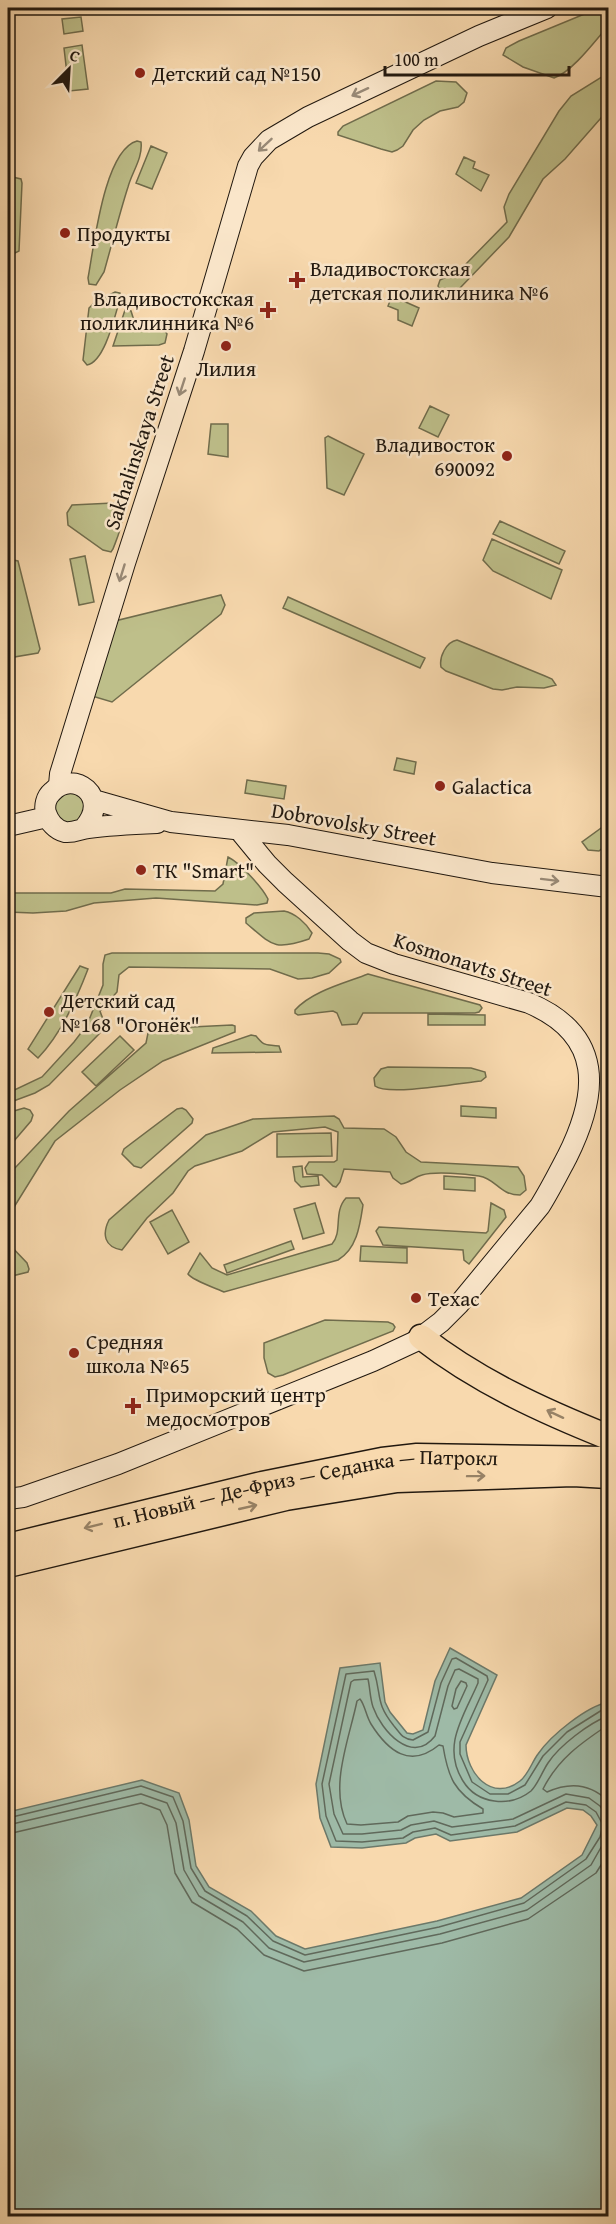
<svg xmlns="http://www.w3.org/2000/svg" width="616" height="2224" viewBox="0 0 616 2224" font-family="'Gentium Book Plus',serif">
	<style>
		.green { fill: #bebf8a; stroke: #706c4c; stroke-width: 1.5 }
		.water { fill: #9ebaa7; stroke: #6c796a; stroke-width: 1.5 }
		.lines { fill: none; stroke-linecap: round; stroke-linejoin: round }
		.shore { stroke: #60695b; stroke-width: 1.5 }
		.secondary-casing { stroke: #21180f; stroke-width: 22 }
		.trunk-casing { stroke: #21180f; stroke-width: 27 }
		.secondary { stroke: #fae6ca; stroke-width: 20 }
		.trunk { stroke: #f8d9ae; stroke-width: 24 }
		.oneway { stroke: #988976 }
		.oneway2 { stroke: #978266 }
		.poi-dot { fill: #8f2418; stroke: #fae6ca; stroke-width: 2 }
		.labels { text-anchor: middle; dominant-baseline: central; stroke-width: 5; stroke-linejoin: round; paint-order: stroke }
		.poi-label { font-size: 21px; fill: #21180f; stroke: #fae6ca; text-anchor: start }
		.street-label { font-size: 21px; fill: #21180f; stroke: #fae6ca }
	</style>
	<rect width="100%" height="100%" fill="#f8d9ae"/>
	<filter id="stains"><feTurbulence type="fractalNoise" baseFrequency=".00333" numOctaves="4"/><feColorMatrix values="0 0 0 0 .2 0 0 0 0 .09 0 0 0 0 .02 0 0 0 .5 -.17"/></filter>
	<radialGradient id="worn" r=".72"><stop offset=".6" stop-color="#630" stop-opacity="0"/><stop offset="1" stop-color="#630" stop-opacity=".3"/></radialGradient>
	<path class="green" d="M599 8H608V26C595 41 572 72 554 78L523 67 503 55 506 48 519 41Z
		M81 17 83 31 64 34 62 19Z
		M82 45 88 89 69 91 64 48Z
		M608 73V110L565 159 543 179 509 237 459 289 440 290 438 286 440 280 457 272 466 264 507 222 504 207 509 194 559 111 571 96Z
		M436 81 456 82 467 93 464 102 458 107 440 111 424 120 413 130 403 146 397 150 392 152 381 149 338 135V132L343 126Z
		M137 141 141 142C143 158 132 172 128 187 119 215 112 244 104 272L96 285 89 284 88 278C94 247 104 150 137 141Z
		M151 146 167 153 152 189 136 183Z
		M464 157 475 162 473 168 489 175 481 191 456 174Z
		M8 176 21 179 22 183 19 251 15 253H8Z
		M115 292 120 293V299C115 315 105 362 87 365L83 360 89 308 95 302Z
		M392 296 419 308 412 326 398 320V310L388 306Z
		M125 310 131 311 136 327 165 331 167 334 165 343 159 345 113 346Z
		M430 406 449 415 438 437 419 428Z
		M211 424H228V457L208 454Z
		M328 436 364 454 344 495 327 488 325 438Z
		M113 503C130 513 118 535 113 549L111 552 103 550 68 525 67 513 72 505Z
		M500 521 565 551 559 564 493 534Z
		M492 539 562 570 551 599 493 571 483 560Z
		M85 556 94 602 79 605 70 559Z
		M8 559 18 561 40 649 38 653 8 658Z
		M221 595 225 605 221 614 112 702 92 696 115 621Z
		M288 597 425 658 420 668 283 608Z
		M457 640 545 676 552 679 556 685 544 688 517 687 502 690 493 689 446 671 441 667C439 657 446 642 457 640Z
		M397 758 416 762 414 774 394 770Z
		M247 780 286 786 284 799 245 793Z
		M68 790 87 800 81 821 66 824 55 815 54 802Z
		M608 823 606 845 599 851 588 850 582 842Z
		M228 857C240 863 262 887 268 899L267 903 257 905 156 898 94 903 66 911 33 913 8 912V893H111L125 889 215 891 223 884Z
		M284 911C295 913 306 923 312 933L309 939C274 951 272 945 246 923V918L254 913Z
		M112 953H318L329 954 340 959 341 962 329 973 312 978 298 979 270 969 129 967 119 975 117 992 100 1011C103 1021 108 1024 99 1034L49 1085 35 1093 11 1102 8 1101V1093L42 1077 74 1042 87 1025 103 985V964L105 955Z
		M80 966 88 969C76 1000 61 1034 38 1058L28 1049Z
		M368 974 480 1005 482 1008 479 1012 475 1013H363L357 1024 342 1025 337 1013 333 1011 298 1015 295 1013V1010C312 991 345 983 368 974Z
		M428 1014 485 1015V1025H428Z
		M232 1025 235 1026V1032L163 1061 120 1090 55 1141 11 1212 8 1215V1173L14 1169 69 1111 146 1043 148 1033 151 1029Z
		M251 1035 256 1036C265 1047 265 1044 279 1046L281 1052 212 1053 213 1048Z
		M120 1036 134 1050 96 1086 82 1072Z
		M388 1067 471 1068 485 1072 486 1077 481 1081C461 1083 388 1096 375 1086L374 1078 381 1069Z
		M461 1106 496 1108V1118L461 1116Z
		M24 1108 30 1110 33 1115 31 1121 8 1148V1117L14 1111Z
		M182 1108 186 1110 193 1119 192 1123 141 1168 134 1166 122 1154 124 1149 177 1109Z
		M334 1116 339 1119 344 1128 384 1129 396 1137 406 1152 421 1162 518 1167 524 1176 526 1190 520 1195C499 1195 497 1179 479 1176 466 1174 435 1171 422 1175 414 1177 410 1183 401 1184L393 1178 390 1172 344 1169 340 1182 336 1187 333 1186 322 1175 307 1174 305 1168 309 1162H334L337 1160 338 1132 325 1127 273 1132 242 1151 195 1166 188 1171 173 1193 147 1218 122 1250C104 1247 102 1234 109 1220L206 1135 253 1119Z
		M331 1133 332 1156 277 1157V1134Z
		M302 1166 303 1177 318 1176 319 1185 301 1187 295 1181 293 1167Z
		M444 1176 475 1178V1191L444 1189Z
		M346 1198H359L363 1205C360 1225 357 1249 338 1260L224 1292C215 1288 192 1280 188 1274L200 1253 212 1268 227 1275 332 1244C343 1232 333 1212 346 1198Z
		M315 1203 324 1233 303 1239 294 1209Z
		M491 1203 504 1210 506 1217 469 1264 464 1260 463 1250 383 1245 376 1231 379 1227 486 1233 488 1231Z
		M172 1210 189 1242 168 1254 150 1222Z
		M291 1241 294 1249 227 1273 224 1265Z
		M8 1243 27 1263 29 1269 28 1272 8 1277Z
		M361 1246 407 1248V1263L360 1261Z
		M325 1320 388 1322 393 1324 395 1327 393 1331 283 1375 275 1377 268 1373 264 1358V1343Z"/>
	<path class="water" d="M450 1648 497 1675 466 1745C466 1773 492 1803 520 1781 528 1775 532 1762 538 1754 551 1735 586 1707 608 1702V2216H8V1812L142 1780 179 1793 189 1820 196 1866 209 1887 251 1911 276 1936 305 1949 437 1921 521 1898 582 1855 597 1825 591 1816 583 1810 567 1808 517 1832 450 1841 436 1834 415 1838 406 1843 362 1848 331 1847 320 1818 316 1784 340 1668 380 1663 385 1702 390 1712 407 1733 413 1734 423 1730 435 1681Z"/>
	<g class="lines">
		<path class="shore" d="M461 1681 466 1683 467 1686 457 1708 454 1709 452 1706 456 1689Z
			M360 1699C365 1705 366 1716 371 1724 388 1751 410 1769 439 1745L443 1746C448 1777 454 1792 483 1809V1813L454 1817 443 1813 433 1812 408 1816 398 1822 361 1825 347 1824C329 1786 349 1740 357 1701Z
			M608 1716C589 1723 559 1746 548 1763 542 1772 538 1784 531 1791 510 1808 477 1804 463 1781 441 1746 464 1716 478 1683V1679L459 1669 455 1670 448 1686 435 1736C412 1766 381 1730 373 1707 370 1698 370 1688 368 1679L354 1680 351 1682 329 1784 334 1814 343 1834H362L401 1830 411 1825 434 1821 452 1827 513 1819 566 1794 589 1798 600 1806 608 1817
			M608 1725C581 1743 558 1759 543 1789L547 1792C569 1782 590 1783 608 1801
			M8 1818 141 1786 173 1797 183 1821 191 1868 205 1891 247 1916 273 1941 305 1955 439 1927 524 1903 586 1859 600 1837 603 1825 596 1812 586 1805 566 1802 515 1826 451 1835 435 1828 413 1832 403 1838 362 1842 336 1841 326 1816 322 1784 346 1674 374 1671C382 1697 375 1702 394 1726 400 1733 402 1739 413 1740L428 1732 441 1683 452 1659 456 1658 487 1676 488 1680 460 1742V1754L472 1782 490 1794H508L525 1785 543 1756 567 1732 602 1710 608 1708
			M8 1825 141 1794 167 1803 176 1823 184 1870 199 1896 243 1922 269 1948 304 1962 440 1934 527 1910 591 1865 608 1835
			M8 1834 141 1803 160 1810 167 1825 175 1873 192 1902 237 1929 264 1955 304 1971 442 1943 528 1919 596 1873 608 1854"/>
		<defs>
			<path id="secondary" d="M59 785 60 774 125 563 194 351 248 166 253 157 269 140 308 117 479 36 547 8
				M94 800 171 822 288 835 492 873 608 887
				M8 826 47 817
				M84 828C112 797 73 768 52 792 46 797 44 806 46 813 49 822 56 830 65 832 74 833 80 829 88 828 111 825 134 824 157 823
				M8 1499 23 1497 118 1464 373 1361 416 1341 441 1322 459 1304 540 1206C550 1190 558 1174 567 1157 599 1093 604 1035 529 1003L394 964 366 953 350 941 285 882 267 864 239 830"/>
			<g id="trunk">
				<path d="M421 1337C477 1381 543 1411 608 1437"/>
				<path id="s1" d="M8 1546 262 1484 382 1460 417 1456 608 1459"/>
				<path d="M8 1565 286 1498 397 1480 573 1474 608 1476"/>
			</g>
		</defs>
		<use href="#secondary" class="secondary-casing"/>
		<use href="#trunk" class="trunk-casing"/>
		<use href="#secondary" class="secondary"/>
		<use href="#trunk" class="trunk"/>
	</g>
	<defs><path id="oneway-shaft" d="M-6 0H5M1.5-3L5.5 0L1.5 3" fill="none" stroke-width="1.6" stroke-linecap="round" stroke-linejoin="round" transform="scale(1.5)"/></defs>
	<g class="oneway">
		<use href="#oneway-shaft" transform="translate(360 92) rotate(155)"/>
		<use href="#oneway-shaft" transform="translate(265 145) rotate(137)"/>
		<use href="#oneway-shaft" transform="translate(182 387) rotate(108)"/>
		<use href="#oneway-shaft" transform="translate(122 573) rotate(107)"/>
		<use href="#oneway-shaft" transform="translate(550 880) rotate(7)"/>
	</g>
	<g class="oneway2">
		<use href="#oneway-shaft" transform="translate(555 1414) rotate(-155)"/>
		<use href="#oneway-shaft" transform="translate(476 1476) rotate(-1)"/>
		<use href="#oneway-shaft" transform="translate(248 1507) rotate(-13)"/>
		<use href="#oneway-shaft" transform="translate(93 1526) rotate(166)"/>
	</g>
	<g class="poi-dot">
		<circle cx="140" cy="73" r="6"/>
		<circle cx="65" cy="233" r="6"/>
		<path d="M294 271h6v6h6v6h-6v6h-6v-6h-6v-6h6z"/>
		<path d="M265 301h6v6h6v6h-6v6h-6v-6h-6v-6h6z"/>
		<circle cx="226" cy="346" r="6"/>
		<circle cx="507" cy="456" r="6"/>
		<circle cx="440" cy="786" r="6"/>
		<circle cx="141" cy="870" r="6"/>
		<circle cx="49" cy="1012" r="6"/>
		<circle cx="416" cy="1298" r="6"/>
		<circle cx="74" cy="1353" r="6"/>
		<path d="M130 1397h6v6h6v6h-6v6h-6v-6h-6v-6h6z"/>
	</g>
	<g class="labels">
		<g class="poi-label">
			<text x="152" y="73">Детский сад №150</text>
			<text x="77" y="233">Продукты</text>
			<text x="310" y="268">Владивостокская<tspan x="310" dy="24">детская поликлиника №6</tspan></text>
			<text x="254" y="298" text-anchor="end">Владивостокская<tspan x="254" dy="24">поликлинника №6</tspan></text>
			<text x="226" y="368" text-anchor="middle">Лилия</text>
			<text x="495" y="444" text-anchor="end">Владивосток<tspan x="495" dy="24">690092</tspan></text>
			<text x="452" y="786">Galactica</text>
			<text x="153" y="870">ТК "Smart"</text>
			<text x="61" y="1000">Детский сад<tspan x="61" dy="24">№168 "Огонёк"</tspan></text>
			<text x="428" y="1298">Техас</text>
			<text x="86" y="1341">Средняя<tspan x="86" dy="24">школа №65</tspan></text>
			<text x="146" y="1394">Приморский центр<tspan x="146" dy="24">медосмотров</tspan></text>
		</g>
		<g class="street-label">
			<text transform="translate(139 442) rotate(-72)">Sakhalinskaya Street</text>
			<text transform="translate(354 824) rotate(10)">Dobrovolsky Street</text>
			<text transform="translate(473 964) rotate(18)">Kosmonavts Street</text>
			<text stroke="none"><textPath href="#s1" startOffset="304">п. Новый — Де-Фриз — Седанка — Патрокл</textPath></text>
		</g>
	</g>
	<rect width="616" height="2224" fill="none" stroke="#f8d9ae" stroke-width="30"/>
	<rect x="9" y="9" width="598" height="2206" fill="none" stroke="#21180f" stroke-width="3"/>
	<rect x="15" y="15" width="586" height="2194" fill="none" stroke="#21180f" stroke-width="1.5"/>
	<g transform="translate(69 69) rotate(24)" stroke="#fae6ca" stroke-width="4.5" paint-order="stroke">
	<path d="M0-4.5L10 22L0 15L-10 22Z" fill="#21180f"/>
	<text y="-9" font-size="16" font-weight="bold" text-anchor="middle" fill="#21180f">С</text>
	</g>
	<path d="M385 66v9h184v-9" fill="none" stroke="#21180f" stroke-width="3"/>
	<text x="394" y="66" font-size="18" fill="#21180f" stroke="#fae6ca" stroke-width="4.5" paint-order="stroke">100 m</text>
	<rect width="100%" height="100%" filter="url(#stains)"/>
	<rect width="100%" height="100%" fill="url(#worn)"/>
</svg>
